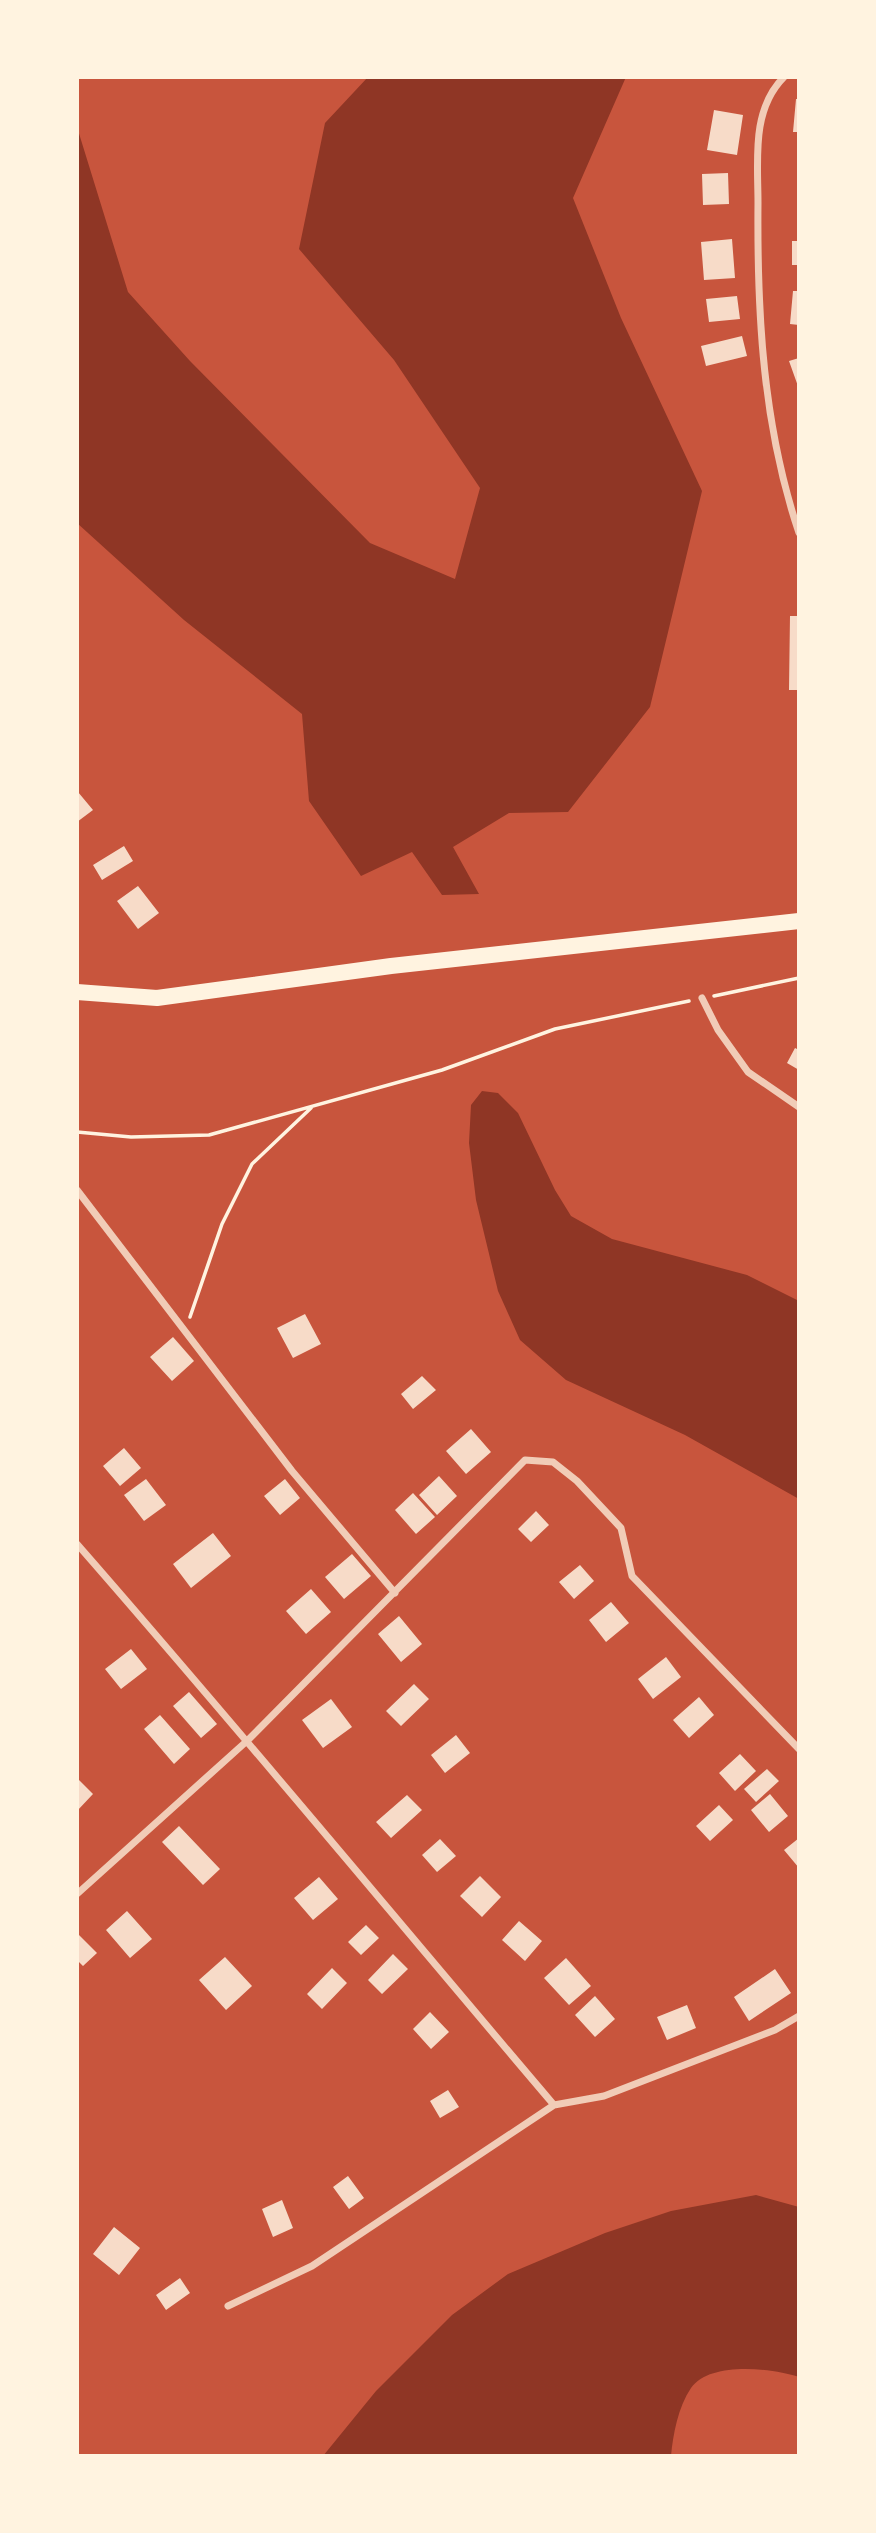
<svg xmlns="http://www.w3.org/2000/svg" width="876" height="2533" viewBox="0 0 876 2533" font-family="Spectral,serif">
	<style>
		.water { fill: #8f3625 }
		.building { fill: #f7dbc8 }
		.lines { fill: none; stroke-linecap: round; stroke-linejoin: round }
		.path { stroke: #fff3e0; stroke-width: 3.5 }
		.minor { stroke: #f1ccb7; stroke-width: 7 }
		.primary { stroke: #fff3e0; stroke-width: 16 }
	</style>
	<rect width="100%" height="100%" fill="#c8553d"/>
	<path class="water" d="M368 77H626L573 198 621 318 702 491 650 707 568 812 509 813 453 847 479 894 442 895 412 852 361 876 309 801 302 714 184 620 77 523V127L128 292 190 361 370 543 455 579 480 488 394 360 299 249 325 123Z
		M482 1091 498 1093 518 1113 555 1190 571 1216 612 1239 747 1275 799 1301V1499L685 1435 566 1380 520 1340 498 1291 476 1200 469 1143 471 1105Z
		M756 2195 799 2207V2377C771 2368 710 2361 691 2388 678 2407 673 2435 671 2456H323L376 2391 452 2315 508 2274 605 2233 671 2211Z"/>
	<path class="building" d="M796 99H799V132H793Z
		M714 110 743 115 737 155 707 150Z
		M728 173 729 204 703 205 702 174Z
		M732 239 735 278 704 280 701 242Z
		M792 241H799V265H792Z
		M793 291H799V325L790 324Z
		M737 296 740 319 709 322 706 299Z
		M742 336 747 356 706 366 701 346Z
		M799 358V389L789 361Z
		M790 616H799V690H789Z
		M78 792 93 810 77 822V793Z
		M124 846 133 861 102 880 93 865Z
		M138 886 159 913 138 929 117 901Z
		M795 1048 799 1050V1070L787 1063Z
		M305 1314 321 1344 293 1358 277 1328Z
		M173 1337 194 1361 172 1381 150 1357Z
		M422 1376 436 1390 413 1409 401 1394Z
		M471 1429 491 1452 466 1474 446 1451Z
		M124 1448 141 1468 120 1486 103 1466Z
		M439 1476 457 1496 437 1515 419 1495Z
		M146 1479 166 1505 144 1521 124 1495Z
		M285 1479 300 1498 280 1515 264 1496Z
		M413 1493 435 1517 416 1534 395 1510Z
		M536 1511 549 1525 531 1542 518 1529Z
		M213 1533 231 1556 191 1588 173 1564Z
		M352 1554 371 1576 344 1599 325 1577Z
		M580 1565 594 1581 574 1599 559 1582Z
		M311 1589 331 1612 306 1634 286 1611Z
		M611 1602 629 1623 606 1642 589 1620Z
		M399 1616 422 1644 401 1662 378 1634Z
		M131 1649 147 1669 121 1689 105 1669Z
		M666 1657 681 1677 653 1699 638 1679Z
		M414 1684 429 1699 401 1726 386 1711Z
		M189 1692 217 1724 201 1738 173 1706Z
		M699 1697 714 1715 689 1738 673 1720Z
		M331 1699 352 1727 323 1748 302 1720Z
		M160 1715 190 1749 174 1764 144 1729Z
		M456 1735 470 1753 445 1773 431 1755Z
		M740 1754 756 1771 735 1791 719 1773Z
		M767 1769 779 1781 756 1802 744 1789Z
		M77 1778 93 1794 77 1811Z
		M770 1794 788 1816 769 1832 751 1810Z
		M407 1795 422 1810 391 1838 376 1822Z
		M719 1805 733 1820 710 1841 696 1826Z
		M179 1826 220 1869 203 1885 162 1842Z
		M799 1838V1868L784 1850Z
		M440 1839 456 1856 437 1872 422 1855Z
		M480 1876 501 1897 482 1917 460 1896Z
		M319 1877 338 1899 313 1920 294 1898Z
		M127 1911 152 1939 130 1958 106 1930Z
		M519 1921 542 1941 525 1961 502 1940Z
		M366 1925 379 1938 361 1955 348 1942Z
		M77 1933 97 1953 83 1966 77 1960Z
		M393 1954 408 1969 382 1994 368 1980Z
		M225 1957 252 1986 226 2010 199 1980Z
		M566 1958 591 1986 569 2005 544 1978Z
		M332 1968 347 1983 322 2009 307 1994Z
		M775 1969 791 1993 749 2021 734 1997Z
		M595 1996 615 2019 595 2037 575 2015Z
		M687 2005 696 2028 667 2040 657 2017Z
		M430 2012 449 2032 431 2049 413 2029Z
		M448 2090 459 2107 440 2118 430 2101Z
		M348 2176 364 2198 349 2209 333 2187Z
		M282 2200 293 2228 273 2237 262 2209Z
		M114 2227 140 2248 119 2275 93 2254Z
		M180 2278 190 2293 166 2310 156 2295Z"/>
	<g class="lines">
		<path class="path" d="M714 996 799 978
			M77 1132 131 1137 209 1135 442 1070 555 1029 689 1001
			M190 1317 222 1224 252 1164 311 1108"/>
		<path class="minor" d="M784 77C751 110 758 160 758 203 757 315 763 426 799 533
			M702 998 718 1030 748 1072 799 1107
			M77 1190 292 1471 395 1593
			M77 1544C239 1729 395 1918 554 2105
			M77 1894 248 1740 525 1460 553 1462 577 1481 621 1528 632 1576 799 1749
			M228 2306 312 2266 554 2105 604 2096 775 2030 799 2016"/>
		<path class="primary" d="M77 992 157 998 391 966 799 921"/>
	</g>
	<rect width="876" height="2533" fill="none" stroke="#fff3e0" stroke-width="158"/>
</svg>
